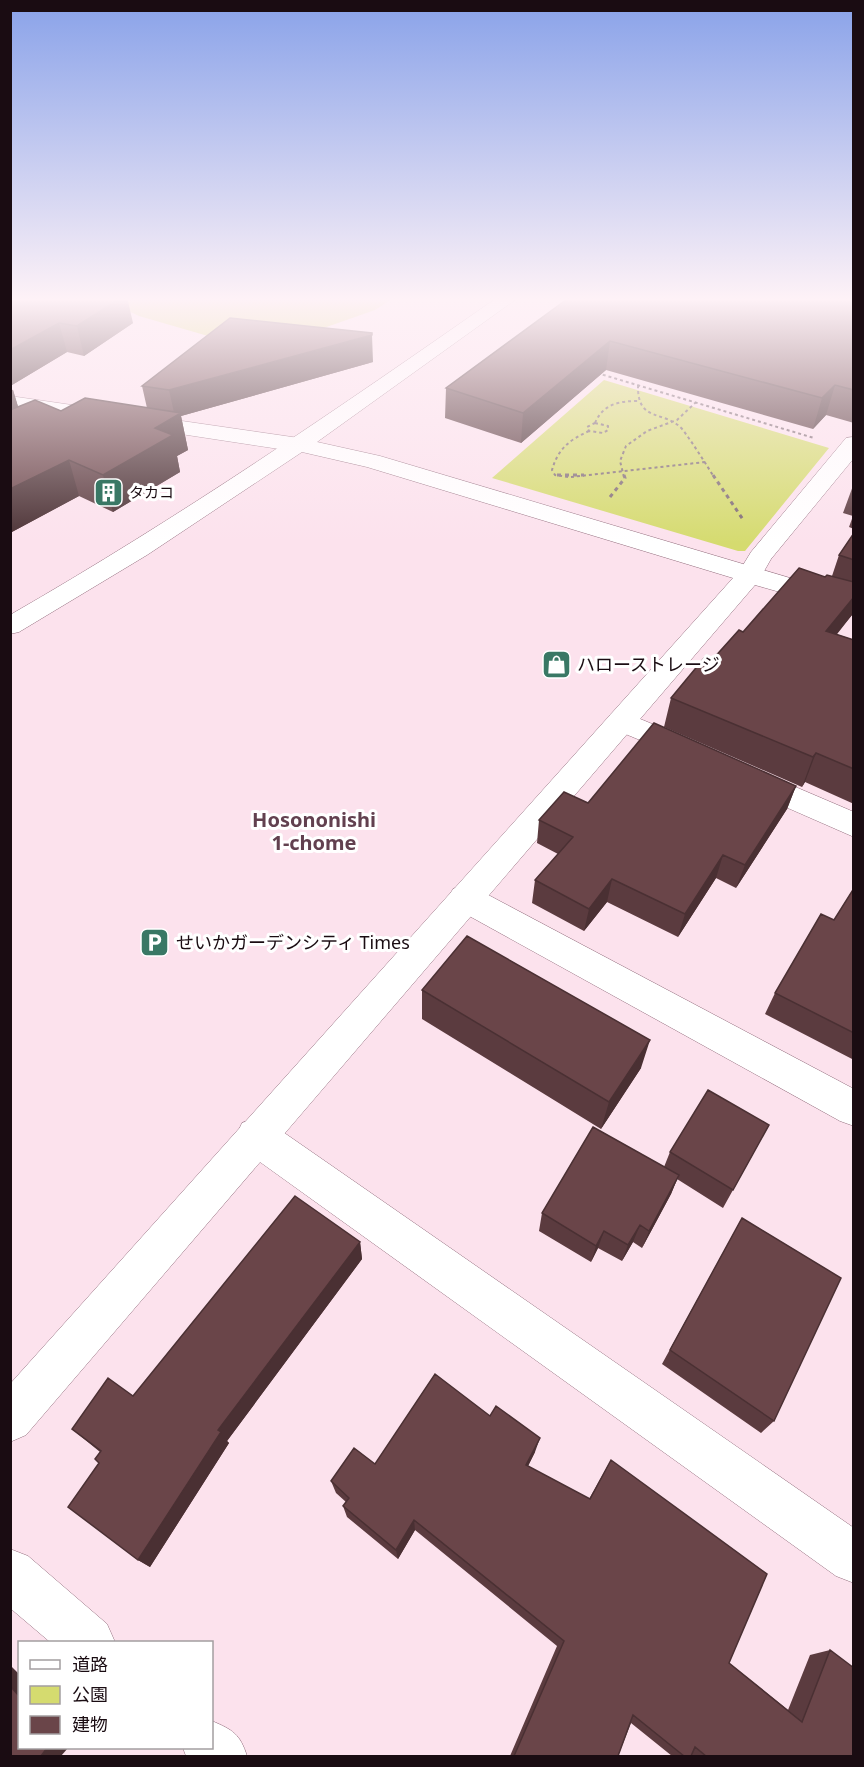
<svg xmlns="http://www.w3.org/2000/svg" width="864" height="1767" viewBox="0 0 864 1767" font-family="'Noto Sans','Noto Sans JP',sans-serif">
	<style>
		.green { fill: #d5db6f }
		.lines { fill: none; stroke-linecap: round; stroke-linejoin: round }
		.minor-casing { stroke: #936e7e; stroke-width: 1 }
		.tertiary-casing { stroke: #936e7e; stroke-width: 1 }
		.path-far1 { stroke: #806d75; stroke-width: 2; stroke-dasharray: 3 3; stroke-linecap: butt }
		.path { stroke: #806d75; stroke-width: 3; stroke-dasharray: 4 4; stroke-linecap: butt }
		.minor { fill: #fff; fill-rule: evenodd }
		.tertiary { fill: #fff; fill-rule: evenodd }
		.wall { fill: #5b3b3f }
		.shaded-wall { fill: #4a3033 }
		.building { fill: #6a4549; stroke: #4a3033; stroke-width: 1.5 }
		.labels { text-anchor: middle; dominant-baseline: central; stroke-width: 6; stroke-linejoin: round; paint-order: stroke }
		.far-poi-label { font-size: 15px; fill: #1a0c12; stroke: #fff; text-anchor: start }
		.poi-label { font-size: 18px; fill: #1a0c12; stroke: #fff; text-anchor: start }
		.neighbourhood-label { font-size: 20px; font-weight: bold; fill: #62404f; stroke: #fff }
	</style>
	<rect width="100%" height="100%" fill="#fce2ed"/>
	<path class="green" d="M119 297H395L375 310 315 331 208 336 139 316 118 306Z
		M604 380 829 448 745 551H738L492 478Z"/>
	<g class="lines">
		<defs>
			<path id="minor" d="M10 396 299 438 307 440 310 445 307 450 299 452 10 408Z
				M854 437V458L771 559 759 580 750 583 741 580 737 575 751 552 846 438Z
				M621 711 698 743 703 750 698 757 688 760 611 728 607 721 611 714Z
				M751 768 854 812V837L740 787 736 779 740 771Z
				M465 885 477 889 854 1089V1126L840 1121 453 907 448 898 453 889Z
				M256 1118 270 1123 854 1528V1583L836 1576 242 1149 236 1136 242 1123Z
				M10 1549 28 1556 107 1624 115 1642H50L10 1608Z
				M212 1721C233 1730 240 1734 247 1756H186L183 1748H212Z"/>
			<path id="tertiary" d="M498 297H519L317 442 380 456 854 597V613L755 585 26 1435 10 1442V1384L733 578 367 467 302 452 147 555 19 632 10 634V615C179 518 339 408 498 297Z"/>
		</defs>
		<use href="#minor" class="minor-casing"/>
		<use href="#tertiary" class="tertiary-casing"/>
		<path class="path-far1" d="M597 373 814 438
			M638 385C637 424 665 409 683 430 694 445 704 461 714 477
			M595 423C603 404 619 401 638 401
			M595 423 608 426V430L603 433 589 431 587 427Z
			M568 477 555 475 552 470C558 449 569 440 589 431
			M571 477 705 462
			M624 477 620 461 626 446 647 431 677 420 695 403"/>
		<path class="path" d="M557 475H584
			M713 475 744 521
			M610 497 625 478 624 475"/>
		<use href="#minor" class="minor"/>
		<use href="#tertiary" class="tertiary"/>
	</g>
	<path class="wall" d="M10 297 133 323 84 356 67 352 12 385 10 384Z
		M570 297H854V423L826 415 813 429 606 370 521 443 445 418 446 388Z
		M373 362 181 416 188 450 177 456 180 472 113 512 79 496 10 533V389L13 390 18 407 61 411 147 408 142 386Z
		M854 483V529L849 527 853 516 843 513Z
		M854 533V610L852 615 836 634 854 640V804L805 782 802 787 664 727 671 698 743 632 825 577 832 576 839 555Z
		M796 786 787 809 736 888 716 878 678 937 607 902 584 931 532 903 535 880 558 854 537 843 539 820 588 803Z
		M854 888V1060L765 1014 775 993 834 920Z
		M422 990 641 1068 601 1129 422 1019Z
		M769 1125 723 1208 677 1179 671 1194 642 1248 633 1242 622 1261 598 1248 591 1262 539 1231 542 1213 664 1167 670 1152Z
		M742 1218 774 1421 761 1433 662 1364Z
		M360 1242 362 1259 227 1441 229 1443 150 1567 138 1560 99 1463 100 1452 72 1429 133 1396Z
		M535 1452 528 1466 589 1499 611 1460 729 1663 788 1710 810 1655 830 1650 854 1756H693L692 1755 691 1756H672L631 1723 618 1756H510L557 1646 415 1530 398 1559 347 1517 343 1506 346 1502 336 1493 331 1481 375 1464Z"/>
	<path class="shaded-wall" d="M122 297H127L133 323 84 356 77 326Z
		M59 323 67 352 12 385 10 380V350Z
		M372 335 373 362 181 416 188 450 177 456 180 472 113 512 103 475 155 428 175 417 169 390Z
		M610 341 606 370 521 443 523 413Z
		M835 385 826 415 813 429 822 398Z
		M13 390 24 426 10 433V391Z
		M69 460 79 496 10 533V489Z
		M854 597V610L852 615 816 661 826 631Z
		M816 753 805 782 802 787 813 757Z
		M796 786 787 809 736 888 745 865Z
		M723 855 716 878 678 937 685 914Z
		M612 879 607 902 584 931 589 909Z
		M650 1040 641 1068 601 1129 609 1102Z
		M679 1175 671 1194 642 1248 649 1231Z
		M640 1225 633 1242 622 1261 628 1245Z
		M604 1231 598 1248 591 1262 596 1246Z
		M360 1242 362 1259 227 1441 229 1443 150 1567 138 1560 218 1430Z
		M540 1438 535 1452 522 1478 526 1465Z
		M414 1520 415 1530 398 1559 396 1550Z
		M10 1665 20 1675V1697L10 1686Z
		M47 1748H68L61 1756H41Z"/>
	<path class="building" d="M10 297H19L11 302Z
		M20 297H122L77 326 59 323 10 350V303Z
		M570 297H854V390L835 385 822 398 610 341 523 413 446 388Z
		M230 318 372 333V335L169 390 142 386Z
		M85 398 181 413 155 428 173 435 103 475 69 460 10 489V410L35 400 61 411Z
		M854 533V560L839 555Z
		M799 568 825 577 827 575 854 582V597L826 631 854 640V769L816 753 813 757 671 698 705 657 712 660 739 630 743 632Z
		M654 723 796 786 745 865 723 855 685 914 612 879 589 909 535 880 573 837 539 820 564 792 588 803Z
		M854 888V1033L775 993 821 914 834 920Z
		M467 936 650 1040 609 1102 422 990Z
		M708 1090 769 1125 733 1190 670 1152Z
		M593 1127 679 1175 649 1231 640 1225 628 1245 604 1231 596 1246 542 1213Z
		M295 1196 360 1242 218 1430 221 1432 138 1560 68 1507 99 1463 95 1459 101 1451 72 1429 108 1378 133 1396Z
		M742 1218 841 1278 774 1421 670 1350Z
		M435 1374 490 1416 496 1406 540 1438 526 1465 590 1499 611 1460 767 1574 729 1663 802 1722 830 1650 854 1668V1756H706L695 1747 691 1756H684L633 1715 618 1756H514L564 1641 414 1520 396 1550 343 1506 349 1498 331 1481 354 1448 375 1464Z
		M10 1686 20 1697V1748H47L41 1756H10Z"/>
	<linearGradient id="sky" x2="0" y2="1"><stop stop-color="#89a2e9"/><stop offset="0.55" stop-color="#fef2f7"/><stop offset="1" stop-color="#fef2f7" stop-opacity="0"/></linearGradient>
	<rect width="864" height="544" fill="url(#sky)"/>
	<defs>
		<symbol id="building-square" viewBox="-11 -11 22 22"><rect x="-9" y="-9" width="18" height="18" rx="4" fill="#397865" stroke="#fff"/><path d="M-4-6H4V6H1V3H-1V6H-4ZM-2.5-4.3h1.7v1.8h-1.7ZM.8-4.3h1.7v1.8H.8ZM-2.5-1h1.7V.8h-1.7ZM.8-1h1.7V.8H.8Z" fill="#fff"/></symbol>
		<symbol id="shop-square" viewBox="-11 -11 22 22"><rect x="-9" y="-9" width="18" height="18" rx="4" fill="#397865" stroke="#fff"/><path d="M-5-2.5h2.3a2.7 3.5 0 0 1 5.4 0H5L5.5 6h-11ZM-1.5-2.5h3a1.5 2.3 0 0 0-3 0Z" fill="#fff"/></symbol>
		<symbol id="parking-square" viewBox="-11 -11 22 22"><rect x="-9" y="-9" width="18" height="18" rx="4" fill="#397865" stroke="#fff"/><path d="M-3.5-5.5H1a3.5 3.5 0 0 1 0 7H-1V5.5H-3.5ZM-1-3.4V-.6H.8a1.4 1.4 0 0 0 0-2.8Z" fill="#fff"/></symbol>
	</defs>
	<g fill-rule="evenodd">
		<use href="#building-square" x="92" y="476" width="33" height="33"/>
		<use href="#shop-square" x="540" y="648" width="33" height="33"/>
		<use href="#parking-square" x="138" y="926" width="33" height="33"/>
	</g>
	<g class="labels">
		<g class="far-poi-label">
			<text x="129" y="492">タカコ</text>
		</g>
		<g class="poi-label">
			<text x="577" y="664">ハローストレージ</text>
			<text x="176" y="942">せいかガーデンシティ Times</text>
		</g>
		<g class="neighbourhood-label">
			<text x="314" y="819">Hosononishi<tspan x="314" dy="23">1-chome</tspan></text>
		</g>
	</g>
	<rect width="864" height="1767" fill="none" stroke="#1a0c12" stroke-width="24"/>
	<rect x="18" y="1641" width="195" height="108" fill="#ffffff" stroke="#a39ea0" stroke-width="1.5"/>
	<rect x="30" y="1660" width="30" height="9" fill="#ffffff" stroke="#a39ea0" stroke-width="1.5"/>
	<text x="72" y="1671" font-size="18" fill="#1a0c12">道路</text>
	<rect x="30" y="1686" width="30" height="18" fill="#d5db6f" stroke="#a39ea0" stroke-width="1.5"/>
	<text x="72" y="1701" font-size="18" fill="#1a0c12">公園</text>
	<rect x="30" y="1716" width="30" height="18" fill="#6a4549" stroke="#a39ea0" stroke-width="1.5"/>
	<text x="72" y="1731" font-size="18" fill="#1a0c12">建物</text>
</svg>
